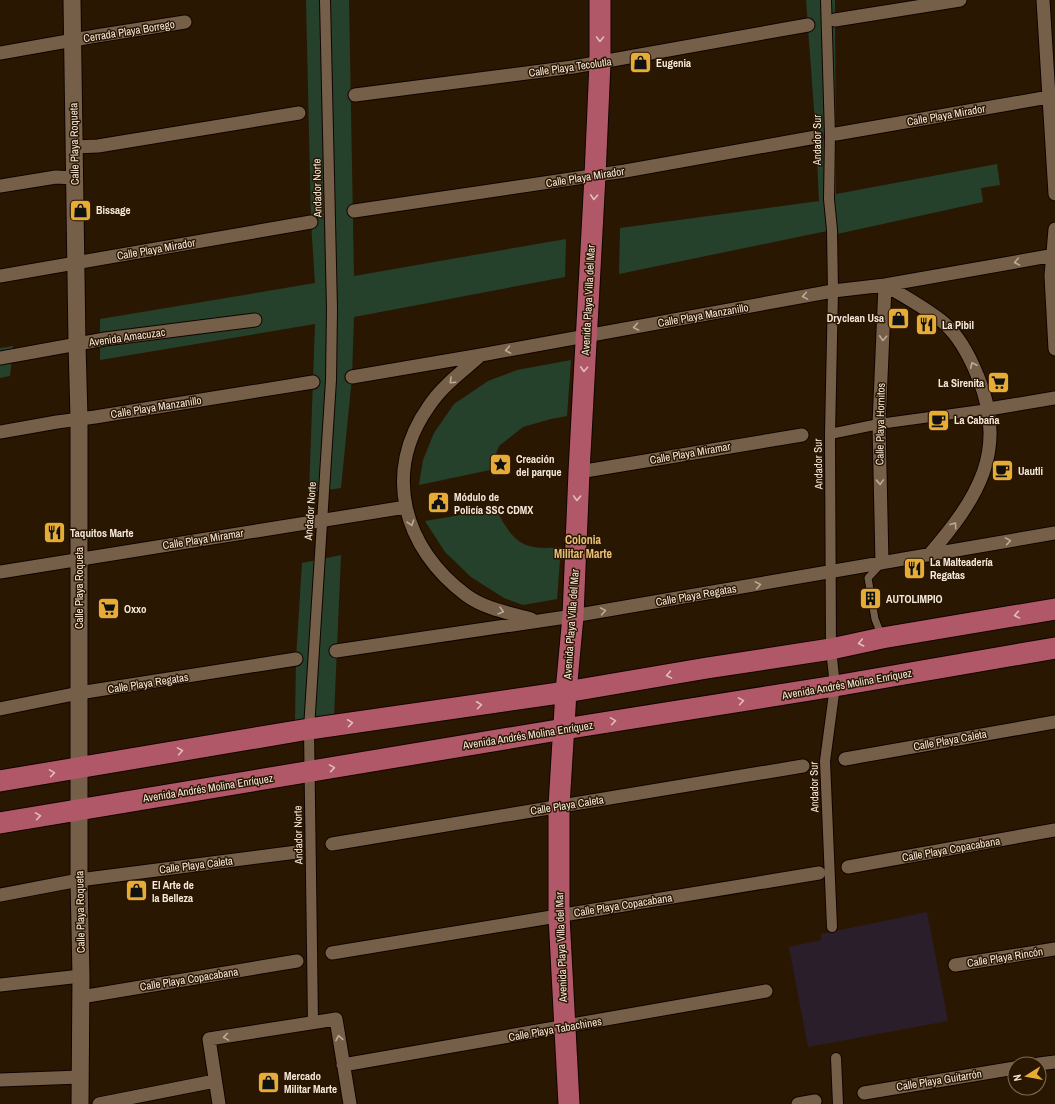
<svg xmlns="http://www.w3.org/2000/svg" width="1055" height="1104" viewBox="0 0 1055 1104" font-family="'Archivo Narrow',sans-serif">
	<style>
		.education { fill: #2b1e2b }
		.green { fill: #25412b }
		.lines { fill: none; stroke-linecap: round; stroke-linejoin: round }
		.service-casing { stroke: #110300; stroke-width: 9 }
		.pedestrian-casing { stroke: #110300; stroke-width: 12 }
		.minor-casing { stroke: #110300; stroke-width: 15 }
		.tertiary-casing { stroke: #110300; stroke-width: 19 }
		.primary-casing { stroke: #110300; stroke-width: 23 }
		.service { stroke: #765f48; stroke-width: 7 }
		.pedestrian { stroke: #765f48; stroke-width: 10 }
		.minor { stroke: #765f48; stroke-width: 13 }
		.tertiary { stroke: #765f48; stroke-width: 17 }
		.primary { stroke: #b05867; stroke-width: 21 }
		.oneway { stroke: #e1beb9 }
		.oneway2 { stroke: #bcab99 }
		.labels { text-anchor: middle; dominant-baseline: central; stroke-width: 3; stroke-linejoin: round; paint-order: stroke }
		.street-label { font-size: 11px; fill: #f6e9dc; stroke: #2a1702 }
		.poi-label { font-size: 11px; font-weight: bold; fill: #f6e9dc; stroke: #2a1702; text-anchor: start }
		.neighbourhood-label { font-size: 12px; font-weight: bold; fill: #e9c07a; stroke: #2a1702 }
	</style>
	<rect width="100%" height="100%" fill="#2a1702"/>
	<path class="education" d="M927 912 948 1021 808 1047 789 947 821 940V934Z"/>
	<path class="green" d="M306 0H349L354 276 566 239 565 277 354 317 352 377 341 488 309 493 315 324 100 360V319L315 283 311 222Z
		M806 0H835L836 194 997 164 1000 185 981 188 983 202 837 234 835 230 822 232 619 274 620 228 819 201 816 137Z
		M13 346 10 376 0 378V348Z
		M571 360 567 416 551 419 523 427 499 446 490 470 419 485 423 460 434 433 454 404 488 381 517 370Z
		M496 509C513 542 522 551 561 547L557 599 523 605 504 598 471 577 445 552 425 521Z
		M341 555 334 717 295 723 296 659 302 563Z"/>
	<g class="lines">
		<defs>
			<path id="service" d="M881 564 868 578 875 619 882 637"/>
			<path id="pedestrian" d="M826 0 830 135 829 199 832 230 833 291 830 434 831 649 835 686 825 761 832 927
				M830 434 879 424 989 409
				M313 1022 309 729 331 380 332 309 325 0
				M836 1058 838 1104"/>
			<path id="minor" d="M1043 0 1055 194
				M835 20 960 0
				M0 53 96 36 185 22
				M355 95 573 67 808 25
				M836 134 1055 96
				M74 147 98 146 299 113
				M0 186 56 177 74 178
				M354 211 625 171 816 137
				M1055 229 1051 276 1055 349
				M0 276 311 222
				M885 285C905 297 926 308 944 323 960 337 970 357 978 377 1009 451 977 499 929 555
				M481 355C463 371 442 386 429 406 382 472 403 548 466 595 485 609 509 613 531 619
				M0 358 105 339 255 320
				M352 377 481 355 833 291 885 285 1055 255
				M989 409 1055 398
				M0 432 57 422 95 417 313 382
				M579 472 802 435
				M882 563 879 424 885 285
				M0 572 406 507
				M336 651 573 616 1055 533
				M0 709 79 693 296 659
				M845 759 1055 722
				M332 844 803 766
				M848 867 1055 830
				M0 895 79 880 297 852
				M332 953 819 873
				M955 965 1055 949
				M0 985 81 976
				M81 997 297 961
				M1039 1064 1055 1062
				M343 1065 766 991
				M0 1080 80 1077
				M864 1093 1015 1068
				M99 1104 215 1081
				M219 1104 209 1039 336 1019 350 1104
				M798 1104 815 1101"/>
			<path id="tertiary" d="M72 0 77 344 79 418V880L81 976 80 1104"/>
			<path id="primary" d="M0 781 309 729 566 692 707 668 831 649 882 638 1055 609
				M0 823 564 729 835 686 1055 648
				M569 1104 559 916V806L566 692 573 616 579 472 595 176 600 63V0"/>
		</defs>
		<use href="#service" class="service-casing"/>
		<use href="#pedestrian" class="pedestrian-casing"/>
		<use href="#minor" class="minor-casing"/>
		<use href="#tertiary" class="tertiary-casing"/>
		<use href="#primary" class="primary-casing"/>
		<use href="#service" class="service"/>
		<use href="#pedestrian" class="pedestrian"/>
		<use href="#minor" class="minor"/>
		<use href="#tertiary" class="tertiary"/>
		<use href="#primary" class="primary"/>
	</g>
	<defs><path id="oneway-chevron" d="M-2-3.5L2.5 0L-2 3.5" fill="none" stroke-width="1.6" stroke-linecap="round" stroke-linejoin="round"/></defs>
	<g class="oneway">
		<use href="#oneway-chevron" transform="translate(600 39) rotate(91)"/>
		<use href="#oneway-chevron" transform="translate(594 197) rotate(93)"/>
		<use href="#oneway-chevron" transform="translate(584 369) rotate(93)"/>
		<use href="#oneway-chevron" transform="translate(577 498) rotate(92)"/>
		<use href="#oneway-chevron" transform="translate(1017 615) rotate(170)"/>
		<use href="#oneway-chevron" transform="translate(861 643) rotate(168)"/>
		<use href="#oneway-chevron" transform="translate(669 675) rotate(170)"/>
		<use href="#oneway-chevron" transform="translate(741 701) rotate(-9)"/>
		<use href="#oneway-chevron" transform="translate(479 705) rotate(-8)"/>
		<use href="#oneway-chevron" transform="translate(613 721) rotate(-9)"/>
		<use href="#oneway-chevron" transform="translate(350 723) rotate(-8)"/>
		<use href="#oneway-chevron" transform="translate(180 751) rotate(-10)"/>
		<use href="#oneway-chevron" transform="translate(332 768) rotate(-9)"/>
		<use href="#oneway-chevron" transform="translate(52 773) rotate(-9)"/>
		<use href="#oneway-chevron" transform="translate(38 816) rotate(-9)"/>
	</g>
	<g class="oneway2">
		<use href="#oneway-chevron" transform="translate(1017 262) rotate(170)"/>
		<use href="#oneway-chevron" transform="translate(805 296) rotate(170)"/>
		<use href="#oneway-chevron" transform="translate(636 327) rotate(170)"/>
		<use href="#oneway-chevron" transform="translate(883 338) rotate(93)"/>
		<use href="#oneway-chevron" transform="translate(508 350) rotate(170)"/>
		<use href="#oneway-chevron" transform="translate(973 365) rotate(-115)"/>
		<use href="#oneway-chevron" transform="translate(452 381) rotate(137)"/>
		<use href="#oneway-chevron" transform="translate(880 482) rotate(88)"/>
		<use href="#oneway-chevron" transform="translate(411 523) rotate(72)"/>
		<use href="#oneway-chevron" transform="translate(954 525) rotate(-54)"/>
		<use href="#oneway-chevron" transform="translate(1008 541) rotate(-9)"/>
		<use href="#oneway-chevron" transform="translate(758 585) rotate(-10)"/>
		<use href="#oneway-chevron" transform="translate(501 611) rotate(15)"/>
		<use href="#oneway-chevron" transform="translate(603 611) rotate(-10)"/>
		<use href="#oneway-chevron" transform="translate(226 1037) rotate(171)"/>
		<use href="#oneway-chevron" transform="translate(339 1038) rotate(-100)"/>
	</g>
	<defs>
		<symbol id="shop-square" viewBox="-11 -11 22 22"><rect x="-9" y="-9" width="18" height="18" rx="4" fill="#e7ac36" stroke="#2a1702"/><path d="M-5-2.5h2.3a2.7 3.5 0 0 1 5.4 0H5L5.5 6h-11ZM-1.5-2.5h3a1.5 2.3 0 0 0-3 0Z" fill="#111"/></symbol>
		<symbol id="restaurant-square" viewBox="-11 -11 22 22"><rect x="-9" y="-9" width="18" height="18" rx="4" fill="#e7ac36" stroke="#2a1702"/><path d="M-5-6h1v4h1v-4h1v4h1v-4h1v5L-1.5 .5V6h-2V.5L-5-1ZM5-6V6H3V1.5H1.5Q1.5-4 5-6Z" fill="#111"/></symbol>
		<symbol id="supermarket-square" viewBox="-11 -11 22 22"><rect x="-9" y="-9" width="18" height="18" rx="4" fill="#e7ac36" stroke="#2a1702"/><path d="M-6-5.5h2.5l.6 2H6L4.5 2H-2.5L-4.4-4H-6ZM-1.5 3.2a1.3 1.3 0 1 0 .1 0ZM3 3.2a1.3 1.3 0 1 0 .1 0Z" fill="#111"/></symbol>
		<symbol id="cafe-square" viewBox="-11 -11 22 22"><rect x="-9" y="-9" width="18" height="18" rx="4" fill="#e7ac36" stroke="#2a1702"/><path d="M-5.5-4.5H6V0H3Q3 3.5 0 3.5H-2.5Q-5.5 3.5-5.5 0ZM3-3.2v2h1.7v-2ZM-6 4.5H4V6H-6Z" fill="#111"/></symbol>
		<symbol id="sight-square" viewBox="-11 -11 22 22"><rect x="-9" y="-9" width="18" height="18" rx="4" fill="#e7ac36" stroke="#2a1702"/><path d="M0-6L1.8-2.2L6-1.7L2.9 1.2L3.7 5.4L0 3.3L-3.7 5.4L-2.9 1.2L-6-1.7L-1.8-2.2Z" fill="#111"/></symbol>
		<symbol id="civic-square" viewBox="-11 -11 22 22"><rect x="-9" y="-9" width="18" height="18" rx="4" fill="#e7ac36" stroke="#2a1702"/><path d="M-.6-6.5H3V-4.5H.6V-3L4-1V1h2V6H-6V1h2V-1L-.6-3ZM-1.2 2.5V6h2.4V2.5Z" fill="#111"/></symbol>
		<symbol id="building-square" viewBox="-11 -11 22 22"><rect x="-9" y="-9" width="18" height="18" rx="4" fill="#e7ac36" stroke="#2a1702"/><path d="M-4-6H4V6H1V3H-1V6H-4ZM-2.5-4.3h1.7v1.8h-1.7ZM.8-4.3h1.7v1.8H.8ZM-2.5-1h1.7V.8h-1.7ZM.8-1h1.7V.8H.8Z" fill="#111"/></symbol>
	</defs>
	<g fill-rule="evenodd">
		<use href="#shop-square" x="628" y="50" width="25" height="25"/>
		<use href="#shop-square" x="68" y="198" width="25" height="25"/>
		<use href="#shop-square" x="886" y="306" width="25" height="25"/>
		<use href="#restaurant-square" x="914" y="312" width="25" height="25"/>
		<use href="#supermarket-square" x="986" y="370" width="25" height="25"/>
		<use href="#cafe-square" x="926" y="408" width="25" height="25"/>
		<use href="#sight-square" x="488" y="452" width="25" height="25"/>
		<use href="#cafe-square" x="990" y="458" width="25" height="25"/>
		<use href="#civic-square" x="426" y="490" width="25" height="25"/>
		<use href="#restaurant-square" x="42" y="520" width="25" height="25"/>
		<use href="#restaurant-square" x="902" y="556" width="25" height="25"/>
		<use href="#building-square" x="858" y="586" width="25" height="25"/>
		<use href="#supermarket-square" x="96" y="596" width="25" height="25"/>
		<use href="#shop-square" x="124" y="878" width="25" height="25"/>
		<use href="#shop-square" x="256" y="1070" width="25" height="25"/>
	</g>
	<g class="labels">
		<g class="street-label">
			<text transform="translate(129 31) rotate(-9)">Cerrada Playa Borrego</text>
			<text transform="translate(570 67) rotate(-8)">Calle Playa Tecolutla</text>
			<text transform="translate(946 115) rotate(-10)">Calle Playa Mirador</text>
			<text transform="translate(817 140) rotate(-90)">Andador Sur</text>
			<text transform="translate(74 144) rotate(-91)">Calle Playa Roqueta</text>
			<text transform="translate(585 177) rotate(-9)">Calle Playa Mirador</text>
			<text transform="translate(317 188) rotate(-91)">Andador Norte</text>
			<text transform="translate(156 249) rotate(-10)">Calle Playa Mirador</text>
			<text transform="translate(588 300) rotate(-87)">Avenida Playa Villa del Mar</text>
			<text transform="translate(703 315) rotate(-10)">Calle Playa Manzanillo</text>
			<text transform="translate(127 337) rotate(-8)">Avenida Amacuzac</text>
			<text transform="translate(156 407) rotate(-9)">Calle Playa Manzanillo</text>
			<text transform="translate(880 424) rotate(-89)">Calle Playa Hornitos</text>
			<text transform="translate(690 453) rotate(-10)">Calle Playa Miramar</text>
			<text transform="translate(818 464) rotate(-91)">Andador Sur</text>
			<text transform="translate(310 511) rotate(-86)">Andador Norte</text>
			<text transform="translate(203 539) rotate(-9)">Calle Playa Miramar</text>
			<text transform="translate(79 588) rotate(-90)">Calle Playa Roqueta</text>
			<text transform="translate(696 595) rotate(-10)">Calle Playa Regatas</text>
			<text transform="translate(571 624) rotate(-86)">Avenida Playa Villa del Mar</text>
			<text transform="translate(148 683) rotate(-9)">Calle Playa Regatas</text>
			<text transform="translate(847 684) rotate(-10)">Avenida Andrés Molina Enríquez</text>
			<text transform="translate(528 735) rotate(-9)">Avenida Andrés Molina Enríquez</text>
			<text transform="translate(950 740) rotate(-10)">Calle Playa Caleta</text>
			<text transform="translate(814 787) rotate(-91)">Andador Sur</text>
			<text transform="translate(208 788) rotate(-9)">Avenida Andrés Molina Enríquez</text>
			<text transform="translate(567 805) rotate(-9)">Calle Playa Caleta</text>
			<text transform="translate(298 835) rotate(-91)">Andador Norte</text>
			<text transform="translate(951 849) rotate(-10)">Calle Playa Copacabana</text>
			<text transform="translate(196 865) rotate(-7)">Calle Playa Caleta</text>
			<text transform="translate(623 905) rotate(-9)">Calle Playa Copacabana</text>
			<text transform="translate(80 912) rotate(-91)">Calle Playa Roqueta</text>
			<text transform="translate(561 947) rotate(-92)">Avenida Playa Villa del Mar</text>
			<text transform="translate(1005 957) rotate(-9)">Calle Playa Rincón</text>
			<text transform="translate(189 979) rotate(-9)">Calle Playa Copacabana</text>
			<text transform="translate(555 1029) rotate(-10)">Calle Playa Tabachines</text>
			<text transform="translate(939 1080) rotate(-9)">Calle Playa Guitarrón</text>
		</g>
		<g class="poi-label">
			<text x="656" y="63">Eugenia</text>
			<text x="96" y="210">Bissage</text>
			<text x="884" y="318" text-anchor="end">Dryclean Usa</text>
			<text x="942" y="325">La Pibil</text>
			<text x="984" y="383" text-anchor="end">La Sirenita</text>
			<text x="954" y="420">La Cabaña</text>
			<text x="516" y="459">Creación<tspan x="516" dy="13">del parque</tspan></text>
			<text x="1018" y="471">Uautli</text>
			<text x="454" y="497">Módulo de<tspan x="454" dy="13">Policía SSC CDMX</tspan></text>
			<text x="70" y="533">Taquitos Marte</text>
			<text x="930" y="562">La Malteadería<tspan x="930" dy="13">Regatas</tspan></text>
			<text x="886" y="599">AUTOLIMPIO</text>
			<text x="124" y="609">Oxxo</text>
			<text x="152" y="885">El Arte de<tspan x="152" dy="13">la Belleza</tspan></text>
			<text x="284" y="1076">Mercado<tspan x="284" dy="13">Militar Marte</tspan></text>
		</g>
		<g class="neighbourhood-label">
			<text x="583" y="540">Colonia<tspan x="583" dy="14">Militar Marte</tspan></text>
		</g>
	</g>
	<g transform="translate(1027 1076) rotate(259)"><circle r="19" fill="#2a1702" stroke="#7c6b59"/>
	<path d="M0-3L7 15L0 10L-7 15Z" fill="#e7ac36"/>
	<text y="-6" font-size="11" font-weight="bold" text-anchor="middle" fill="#f6e9dc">N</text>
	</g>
</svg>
